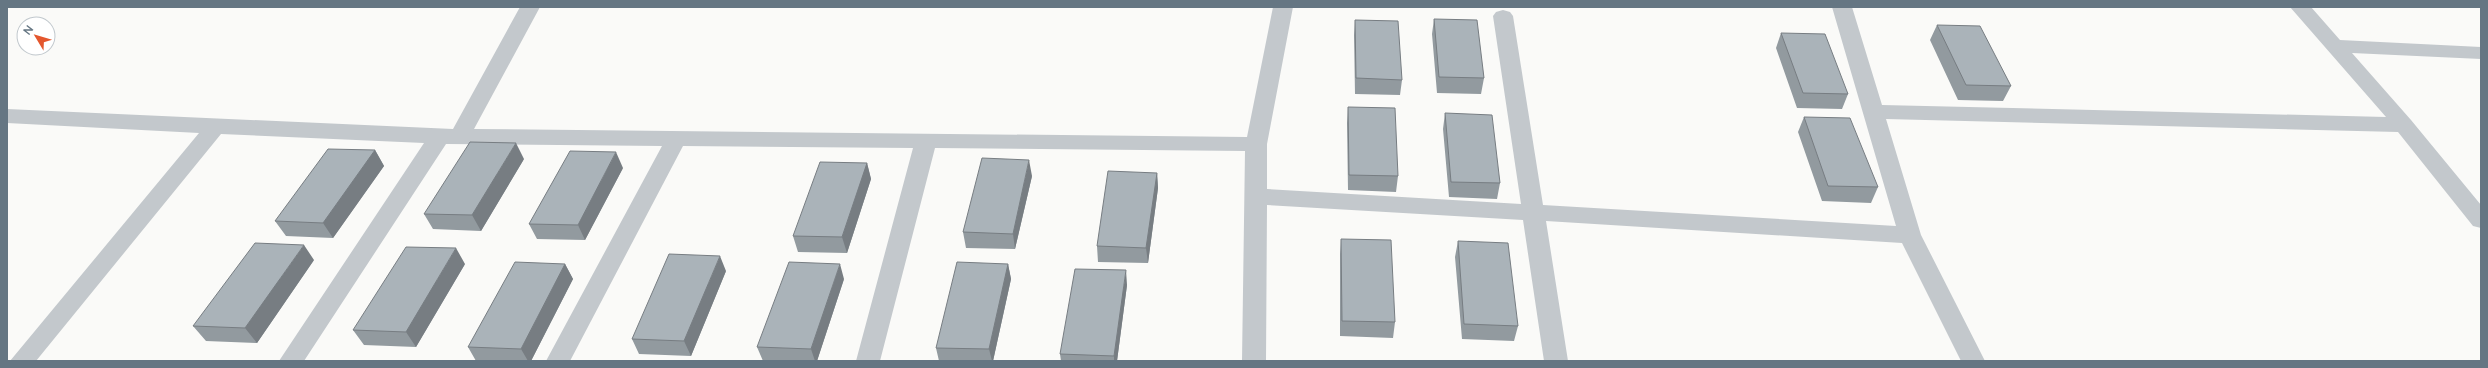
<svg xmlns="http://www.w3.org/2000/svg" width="2488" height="368" viewBox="0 0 2488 368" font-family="Lato,sans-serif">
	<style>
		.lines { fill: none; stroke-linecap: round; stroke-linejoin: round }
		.minor { fill: #c3c8cc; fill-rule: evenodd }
		.wall { fill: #929a9f }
		.shaded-wall { fill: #777d82 }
		.building { fill: #aab3b9; stroke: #777d82 }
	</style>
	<rect width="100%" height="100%" fill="#fafaf8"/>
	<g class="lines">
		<path class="minor" d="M520 7H540L474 129 1247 137 1273 7H1293L1267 144V189L1521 204 1493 16 1496 12 1503 10 1510 12 1513 16 1543 205 1896 226 1832 7H1852L1882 105 2386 117 2290 7H2311L2340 40 2481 47V59L2352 53 2411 120 2481 205V228L2473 226 2398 132 1886 119 1921 235 1985 361H1961L1902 243 1546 221 1568 361H1544L1523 220 1267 205 1266 361H1242L1245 151 935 148 880 361H856L913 148 683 146 570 361H546L662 146 446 144 304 361H279L424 143 221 134 36 361H10L199 133 7 123V109L453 129Z"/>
	</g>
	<path class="wall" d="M1434 19 1484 78 1481 94 1437 93 1432 34Z
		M1355 20 1402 80 1400 95 1355 94 1354 35Z
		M1937 25 2011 86 2003 101 1958 100 1930 40Z
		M1781 33 1848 94 1842 109 1797 108 1776 48Z
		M1348 107 1398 176 1396 192 1348 190 1347 123Z
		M1445 113 1500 183 1497 199 1449 197 1443 129Z
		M1804 117 1878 187 1871 203 1822 201 1798 132Z
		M375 150 384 166 333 238 286 236 275 221Z
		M524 159 481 231 433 229 424 214Z
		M867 163 871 179 847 253 798 252 793 236Z
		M623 168 585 240 537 239 529 224Z
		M1157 173 1158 188 1148 263 1098 262 1097 246Z
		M1032 176 1015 249 966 248 963 232Z
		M1341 239 1395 322 1393 338 1340 336V254Z
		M1458 241 1518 326 1514 341 1462 339 1455 257Z
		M314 260 257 343 206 341 193 326Z
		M465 264 416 347 364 345 353 330Z
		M565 264 573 279 531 361H476L468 347Z
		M1008 264 1011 279 993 361H939L936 348Z
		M726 271 691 356 639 354 632 339Z
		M844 279 817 361H763L757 347Z
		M1127 285 1117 361H1061L1060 354Z"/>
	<path class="shaded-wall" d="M516 143 524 159 481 231 472 215Z
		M375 150 384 166 333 238 323 223Z
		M616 152 623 168 585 240 578 225Z
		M1029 160 1032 176 1015 249 1013 234Z
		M867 163 871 179 847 253 842 237Z
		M1157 173 1158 188 1148 263 1146 248Z
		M304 245 314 260 257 343 245 328Z
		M456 248 465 264 416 347 406 332Z
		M720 256 726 271 691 356 684 341Z
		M565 264 573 279 531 361H528L521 349Z
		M840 264 844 279 817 361H815L811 349Z
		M1008 264 1011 279 993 361H992L989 349Z
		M1126 270 1127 285 1117 361H1114V356Z"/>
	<path class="building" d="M1434 19 1477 20 1484 78 1439 77Z
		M1355 20 1398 21 1402 80 1356 78Z
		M1937 25 1980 26 2011 86 1966 85Z
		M1781 33 1825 34 1848 94 1803 93Z
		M1348 107 1395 108 1398 176 1349 175Z
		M1445 113 1492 115 1500 183 1451 182Z
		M1804 117 1850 118 1878 187 1828 186Z
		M470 142 516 143 472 215 424 214Z
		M328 149 375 150 323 223 275 221Z
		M570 151 616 152 578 225 529 224Z
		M982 158 1029 160 1013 234 963 232Z
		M820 162 867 163 842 237 793 236Z
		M1108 171 1157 173 1146 248 1097 246Z
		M1341 239 1391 240 1395 322 1342 321Z
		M1458 241 1508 243 1518 326 1464 324Z
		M255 243 304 245 245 328 193 326Z
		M406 247 456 248 406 332 353 330Z
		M669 254 720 256 684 341 632 339Z
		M515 262 565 264 521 349 468 347Z
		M789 262 840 264 811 349 757 347Z
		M957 262 1008 264 989 349 936 348Z
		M1075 269 1126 270 1114 356 1060 354Z"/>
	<rect width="2488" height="368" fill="none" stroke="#657683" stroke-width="16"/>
	<g transform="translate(36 36) rotate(308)"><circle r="19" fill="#ffffff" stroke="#c1c8cd"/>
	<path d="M0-3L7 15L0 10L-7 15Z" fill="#e4572e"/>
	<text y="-6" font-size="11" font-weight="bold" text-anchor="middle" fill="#657683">N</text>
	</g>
</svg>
